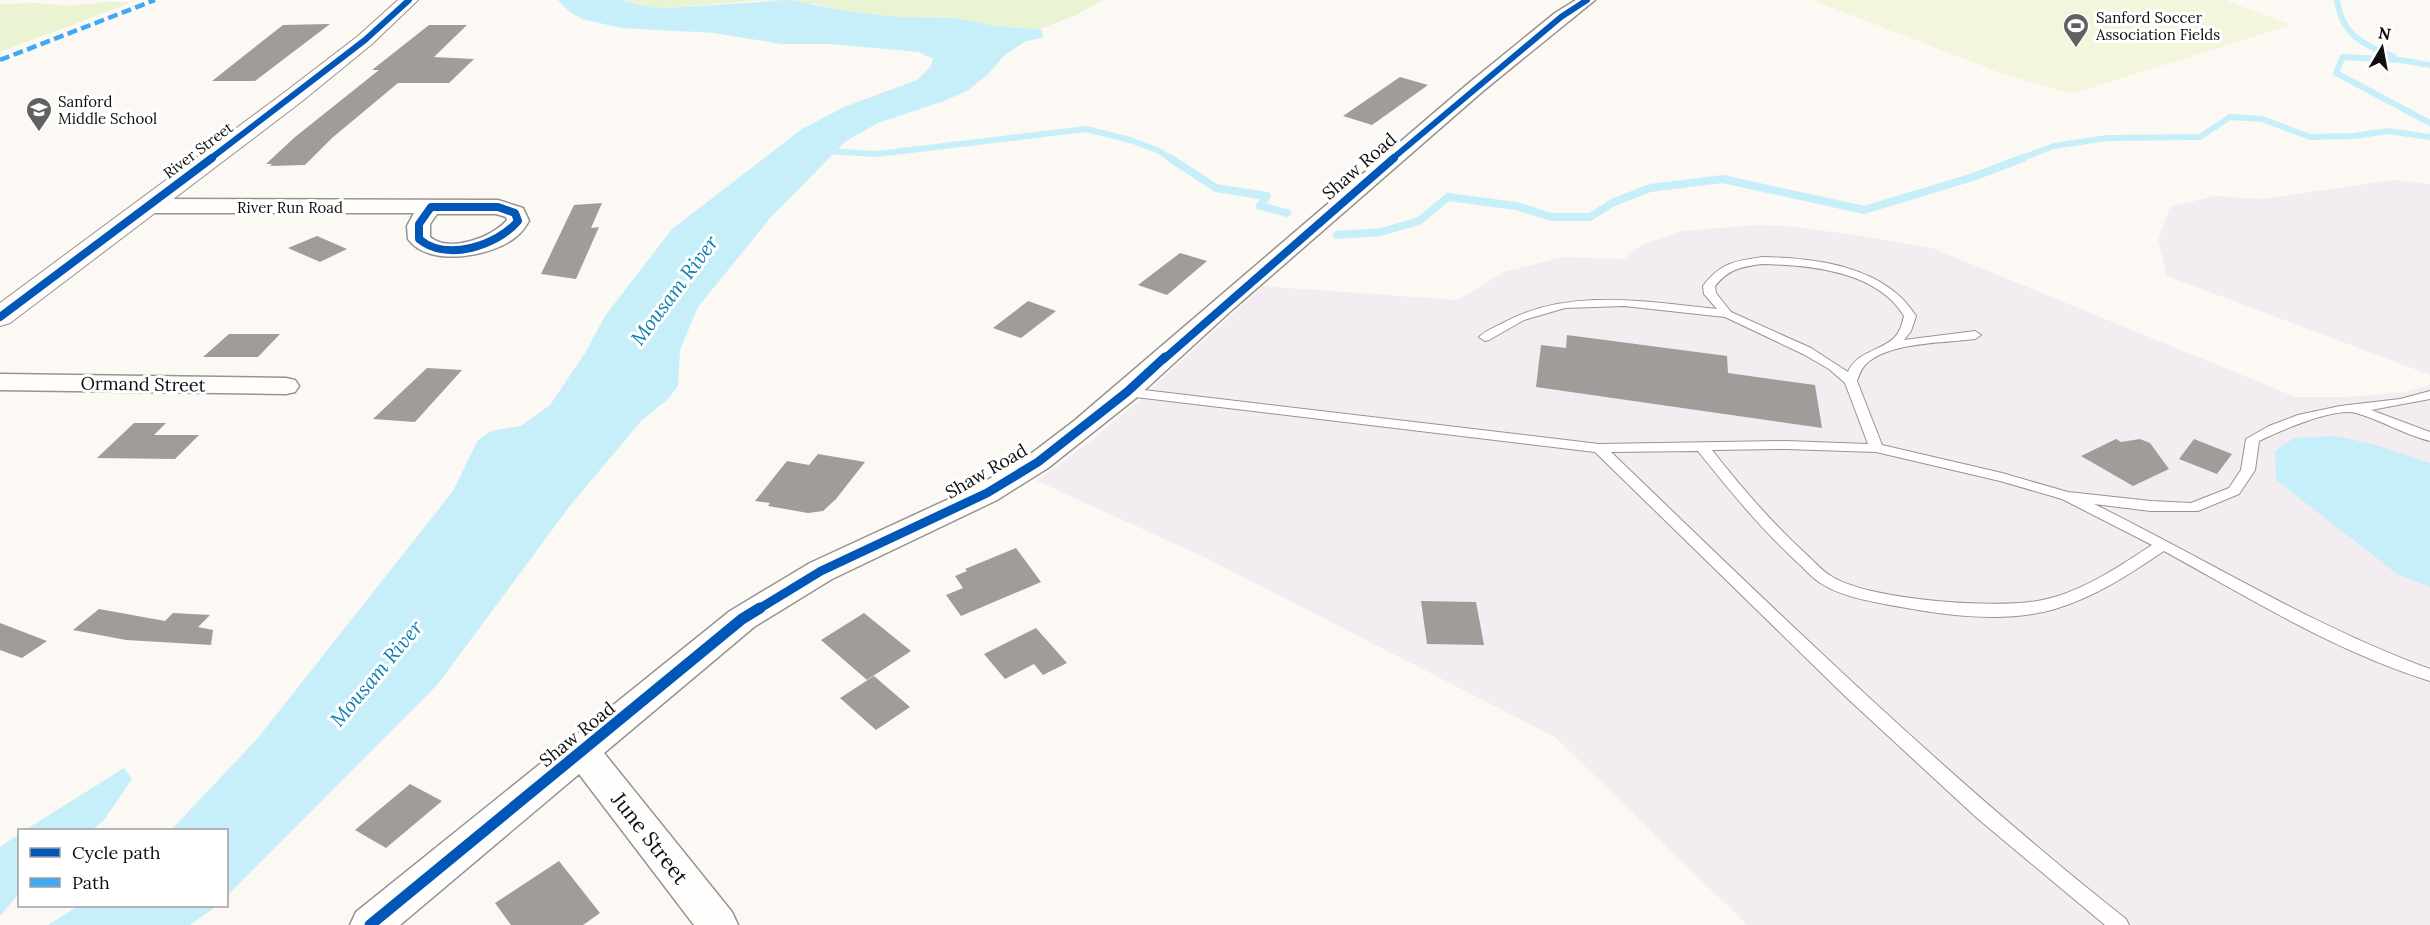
<svg xmlns="http://www.w3.org/2000/svg" width="2430" height="925" viewBox="0 0 2430 925" font-family="Lora,serif">
	<style>
		.industrial { fill: #f3edf1 }
		.green { fill: #eaf3d2 }
		.pitch { fill: #f3f6dc }
		.water { fill: #c7effa }
		.lines { fill: none; stroke-linecap: round; stroke-linejoin: round }
		.stream-far1 { stroke: #c7effa; stroke-width: 6 }
		.stream { stroke: #c7effa; stroke-width: 8 }
		.building { fill: #a09c99 }
		.service-casing { stroke: #969492; stroke-width: 2 }
		.minor-casing { stroke: #969492; stroke-width: 3 }
		.tertiary-casing { stroke: #969492; stroke-width: 2 }
		.service { fill: #fffefd; fill-rule: evenodd }
		.minor { fill: #fffefd; fill-rule: evenodd }
		.tertiary { fill: #fffefd; fill-rule: evenodd }
		.quiet { stroke: #3fa9f5; stroke-width: 4.5; stroke-dasharray: 10 4.5; stroke-linecap: butt }
		.cycleway-far3-casing { stroke: #fff; stroke-width: 8 }
		.cycleway-far2-casing { stroke: #fff; stroke-width: 10 }
		.cycleway-far1-casing { stroke: #fff; stroke-width: 13 }
		.cycleway-casing { stroke: #fff; stroke-width: 15 }
		.cycleway-far3 { stroke: #0057b8; stroke-width: 6 }
		.cycleway-far2 { stroke: #0057b8; stroke-width: 8 }
		.cycleway-far1 { stroke: #0057b8; stroke-width: 9 }
		.cycleway { stroke: #0057b8; stroke-width: 11 }
		.labels { text-anchor: middle; dominant-baseline: central; stroke-width: 6; stroke-linejoin: round; paint-order: stroke }
		.far-poi-label { font-size: 15px; fill: #0f0f0f; stroke: #fff; text-anchor: start }
		.far-street-label { font-size: 15px; fill: #0f0f0f; stroke: #fff }
		.street-label { font-size: 18px; fill: #0f0f0f; stroke: #fff }
		.water-label { font-size: 20px; font-style: italic; fill: #0b7fae; stroke: #fff }
		.near-street-label { font-size: 21px; fill: #0f0f0f; stroke: #fff }
	</style>
	<rect width="100%" height="100%" fill="#fcf9f4"/>
	<path class="industrial" d="M2394 180 2430 184V375L2167 276 2158 240 2170 207 2214 196 2261 199Z
		M1756 225 1786 226 1856 235 1932 248 2296 397H2349L2405 392 2430 385V925H1747L1555 737 1206 558 1037 481 1093 439 1139 400 1263 286 1458 300 1504 272 1563 257 1624 259 1643 244 1683 231Z"/>
	<path class="green" d="M621 0H1103L1076 15 1040 29 1001 27 956 18 898 17 847 11 816 4 763 0 669 8 650 7Z
		M108 2H129L128 4 0 52V4L36 3 68 6Z"/>
	<path class="pitch" d="M1812 0H2225L2291 25 2071 94 2001 73Z"/>
	<path class="water" d="M558 0H621L649 7 669 8 789 0 847 11 898 17 956 18 1001 27 1040 29 1044 37 1024 42 1005 55 987 75 967 91 944 101 878 123 846 141 771 217 698 307 680 350 678 386 668 399 642 420 569 507 438 684 227 896 226 830H171L257 739 453 491 478 440 491 431 521 426 550 405 585 353 605 316 672 229 802 129 844 107 917 80 931 66 933 59 919 52 830 44H781L715 33 621 28 582 19 570 12Z
		M2337 436 2379 446 2430 463V587L2397 574 2276 480 2275 451 2294 438Z
		M124 768 132 779 104 820 92 830H25Z
		M19 834V894L0 916V847Z
		M78 906H217L190 925H48Z"/>
	<g class="lines">
		<path class="stream-far1" d="M2337 0C2342 36 2363 44 2394 57
			M2430 65 2400 60 2343 57 2336 73 2430 123
			M823 151 877 154 1086 129 1130 140 1157 150 1172 159
			M2019 159 2054 146 2107 138 2200 137 2230 117 2262 119 2310 137 2354 136 2388 131 2430 137"/>
		<path class="stream" d="M1170 158 1216 188 1267 196 1260 206 1287 213
			M1337 235 1381 232 1419 221 1448 197 1516 206 1552 217H1590L1612 203 1650 188 1723 179 1864 210 1973 177 2023 158"/>
	</g>
	<path class="building" d="M330 24 255 81H212L283 25Z
		M429 25H467L434 57 474 59 449 83H398L332 138 305 165 270 166 272 164H266L295 137 379 70H372Z
		M1400 77 1428 85 1372 125 1343 116Z
		M602 203 591 228 599 227 576 279 541 274 574 205Z
		M317 236 347 249 320 262 288 248Z
		M1180 253 1207 261 1167 295 1138 285Z
		M1028 301 1056 311 1021 338 993 328Z
		M229 334H280L258 357H203Z
		M1567 335 1727 356 1728 373 1815 385 1822 428 1536 387 1541 345 1566 348Z
		M427 368 462 370 415 422 373 419Z
		M134 423H166L154 435H199L175 459 97 458Z
		M2116 439 2121 442 2140 439 2150 443 2169 469 2133 486 2081 456Z
		M2194 439 2232 454 2217 474 2179 459Z
		M818 454 865 462 836 499 823 511 808 513 768 506 770 503 755 501 787 461 809 465Z
		M1016 548 1041 582 961 616 946 595 963 588 955 576 967 571 965 569Z
		M1421 601 1476 602 1484 645 1427 644Z
		M99 609 165 621 173 613 210 615 198 627 213 630 211 645 126 640 73 630Z
		M864 613 911 651 867 680 821 640Z
		M0 623 47 641 22 658 0 650Z
		M1036 628 1067 663 1043 675 1034 664 1005 679 984 654Z
		M874 676 910 707 876 730 840 698Z
		M410 784 442 801 386 848 355 830Z
		M559 861 600 913 583 925H511L495 903Z"/>
	<g class="lines">
		<defs>
			<path id="service" d="M1762 257C1816 258 1885 266 1916 316L1911 331 1904 340 1975 331 1981 335 1975 339C1944 343 1889 342 1866 364 1861 369 1859 375 1857 381L1882 445 2002 473 2068 492 2151 501 2191 503 2229 488 2241 470 2246 439 2269 426 2298 415 2340 406 2400 399 2430 391V399L2371 410 2430 432V441C2405 435 2381 420 2356 413 2334 407 2280 431 2259 441L2255 470 2239 494 2198 511H2151L2094 504C2206 559 2312 626 2430 669V681C2336 652 2249 598 2164 551 2130 574 2095 597 2055 609 2007 623 1949 616 1901 607 1875 602 1844 598 1822 584 1813 579 1806 570 1798 563 1761 529 1729 490 1698 451L1611 452C1778 613 1944 775 2126 919L2129 925H2105L1977 818 1847 698 1595 452 1127 396 1121 392 1127 388 1599 444 1786 441 1868 444 1845 383 1829 369 1803 354 1725 317 1624 306 1565 308 1524 320 1489 340 1485 341 1479 337C1485 331 1495 327 1503 323 1569 287 1646 302 1717 309L1704 294 1703 286C1720 263 1735 261 1762 257ZM1762 264C1810 265 1877 271 1904 316 1902 324 1900 332 1894 338 1879 352 1857 351 1848 372L1811 348 1731 312 1716 293 1715 286C1729 269 1740 267 1762 264ZM1786 449 1876 452 2000 481 2062 499 2152 545C2121 565 2088 588 2051 598 2008 611 1869 601 1831 576 1822 571 1815 562 1807 555 1772 523 1741 487 1712 450Z"/>
			<path id="minor" d="M1576 0H1595L1483 91 1233 309 1136 398 1048 468 997 500 832 579 754 627 604 753 732 912 738 925H694L579 774 400 925H350L356 912 730 611 810 563 977 486 1028 456 1074 421 1469 83 1555 13Z
				M148 199 498 200 523 208 529 221C526 226 522 232 517 236 493 257 428 268 408 239L407 226 414 213H148L140 211 137 206 140 201ZM437 214H496L506 217 507 220C492 238 449 253 430 237V224Z
				M0 374 286 378 295 380 299 386 295 392 286 394 0 390Z"/>
			<path id="tertiary" d="M398 0H418L372 44 301 102 10 323 0 326V303L285 92 358 36Z"/>
		</defs>
		<use href="#service" class="service-casing"/>
		<use href="#minor" class="minor-casing"/>
		<use href="#tertiary" class="tertiary-casing"/>
		<use href="#service" class="service"/>
		<use href="#minor" class="minor"/>
		<use href="#tertiary" class="tertiary"/>
		<path class="quiet" d="M0 60 155 0"/>
		<defs>
			<path id="cycleway-far3" d="M210 159 365 40 409 0
				M1392 159 1561 17 1587 0"/>
			<path id="cycleway-far2" d="M431 207H498L515 213 518 221C497 246 446 262 419 239V224Z
				M0 317 212 158
				M1164 359 1394 158"/>
			<path id="cycleway-far1" d="M757 610 821 571 987 493 1038 462 1127 392 1165 357"/>
			<path id="cycleway" d="M370 925 742 619 760 608"/>
		</defs>
		<use href="#cycleway-far3" class="cycleway-far3-casing"/>
		<use href="#cycleway-far2" class="cycleway-far2-casing"/>
		<use href="#cycleway-far1" class="cycleway-far1-casing"/>
		<use href="#cycleway" class="cycleway-casing"/>
		<use href="#cycleway-far3" class="cycleway-far3"/>
		<use href="#cycleway-far2" class="cycleway-far2"/>
		<use href="#cycleway-far1" class="cycleway-far1"/>
		<use href="#cycleway" class="cycleway"/>
	</g>
	<defs>
		<symbol id="stadium-pin" viewBox="-11 -11 22 30"><path d="M0 17L-7.5 6A9.5 9.5 0 1 1 7.5 6Z" fill="#62615f" stroke="#fff"/><path d="M0-5a6.5 5 0 1 0 0 10a6.5 5 0 1 0 0-10ZM-3.5-1.8h7v3.6h-7Z" fill="#fff"/></symbol>
		<symbol id="school-pin" viewBox="-11 -11 22 30"><path d="M0 17L-7.5 6A9.5 9.5 0 1 1 7.5 6Z" fill="#62615f" stroke="#fff"/><path d="M0-5L7-2L0 1L-7-2ZM-4 1L0 2.5L4 1V4Q0 6-4 4Z" fill="#fff"/></symbol>
	</defs>
	<g fill-rule="evenodd">
		<use href="#stadium-pin" x="2061" y="11" width="30" height="40"/>
		<use href="#school-pin" x="24" y="95" width="30" height="40"/>
	</g>
	<g class="labels">
		<g class="far-poi-label">
			<text x="2096" y="17">Sanford Soccer<tspan x="2096" dy="17">Association Fields</tspan></text>
			<text x="58" y="101">Sanford<tspan x="58" dy="17">Middle School</tspan></text>
		</g>
		<g class="far-street-label">
			<text transform="translate(198 150) rotate(-37)">River Street</text>
			<text x="290" y="207">River Run Road</text>
		</g>
		<g class="street-label">
			<text transform="translate(1359 166) rotate(-41)">Shaw Road</text>
			<text transform="translate(143 384) rotate(1)">Ormand Street</text>
			<text transform="translate(986 471) rotate(-30)">Shaw Road</text>
			<text transform="translate(577 734) rotate(-39)">Shaw Road</text>
		</g>
		<g class="water-label">
			<text transform="translate(674 290) rotate(-53)">Mousam River</text>
			<text transform="translate(376 673) rotate(-50)">Mousam River</text>
		</g>
		<g class="near-street-label">
			<text transform="translate(650 838) rotate(52)">June Street</text>
		</g>
	</g>
	<rect x="18" y="829" width="210" height="78" fill="#ffffff" stroke="#9f9f9f" stroke-width="1.5"/>
	<rect x="30" y="848" width="30" height="9" fill="#0057b8" stroke="#9f9f9f" stroke-width="1.5"/>
	<text x="72" y="859" font-size="18" fill="#0f0f0f">Cycle path</text>
	<rect x="30" y="878" width="30" height="9" fill="#3fa9f5" stroke="#9f9f9f" stroke-width="1.5"/>
	<text x="72" y="889" font-size="18" fill="#0f0f0f">Path</text>
	<g transform="translate(2382 48) rotate(10)" stroke="#ffffff" stroke-width="4.5" paint-order="stroke">
	<path d="M0-4.5L10 22L0 15L-10 22Z" fill="#0f0f0f"/>
	<text y="-9" font-size="16" font-weight="bold" text-anchor="middle" fill="#0f0f0f">N</text>
	</g>
</svg>
